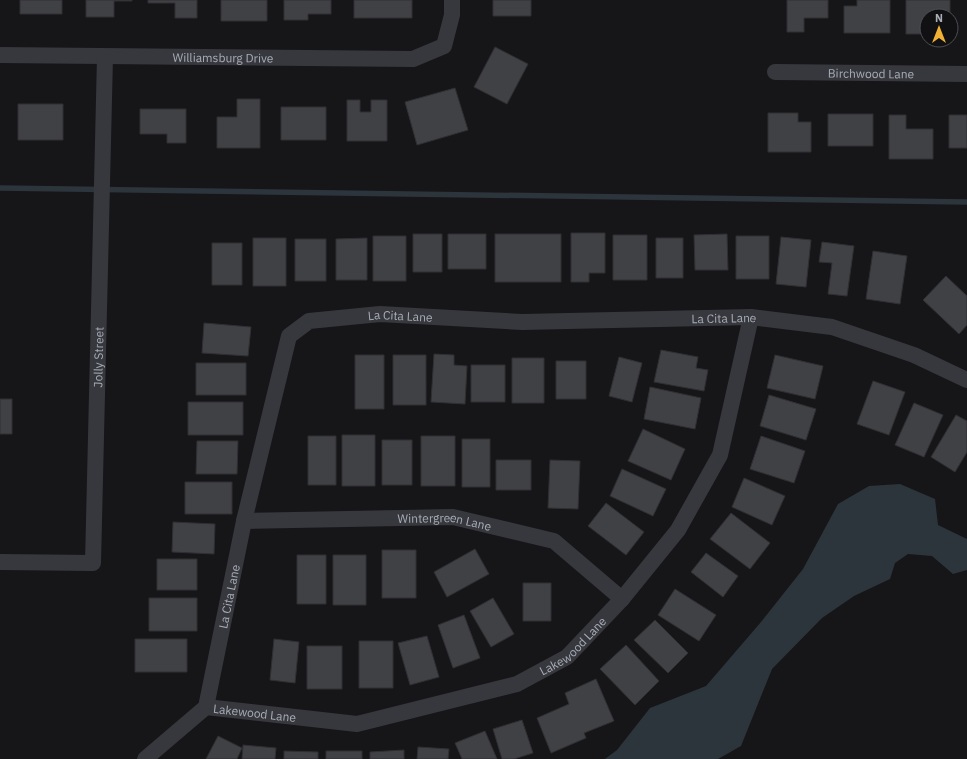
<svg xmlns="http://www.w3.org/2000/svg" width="967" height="759" viewBox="0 0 967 759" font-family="'IBM Plex Sans',sans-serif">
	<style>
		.water { fill: #2c353c }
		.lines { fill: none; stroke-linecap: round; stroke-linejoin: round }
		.stream { stroke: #2c353c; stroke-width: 5.5 }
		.building { fill: #404145; stroke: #303034 }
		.street { stroke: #37383d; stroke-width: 16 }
		.labels { text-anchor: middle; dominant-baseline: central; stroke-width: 4; stroke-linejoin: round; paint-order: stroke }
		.street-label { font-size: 12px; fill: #a8adb8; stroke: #111113 }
	</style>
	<rect width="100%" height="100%" fill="#161618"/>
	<path class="water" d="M900 484 935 499 938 525 967 539V570L953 574 932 556 908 554 895 563 890 579 854 596 822 618 772 669 741 746 718 759H605L617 750 650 708 706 686 761 622 803 569 838 504 869 486Z"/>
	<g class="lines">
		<path class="stream" d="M0 188 967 202"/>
	</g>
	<path class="building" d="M20 0H62V14H20Z
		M86 0H132V1H114V17H86Z
		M148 0H197V18H175V3H148Z
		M221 0H267V21H221Z
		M284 0H331V14H308V20H284Z
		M354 0H412V18H354Z
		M493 0H531V16H493Z
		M787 0H828V18H804V32H787Z
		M857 0H890V33H844V6H857Z
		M906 0H950V16H927V34H906Z
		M495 47 528 64 507 104 474 87Z
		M455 88 468 130 417 145 405 102Z
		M237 99H260V148H217V117H237Z
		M347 100H360V112H371V100H387V141H347Z
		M18 104H63V140H18Z
		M281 107H326V140H281Z
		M140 109H186V143H167V134H140Z
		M768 113H798V122H811V152H768Z
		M828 114H873V146H828Z
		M889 115H906V129H933V159H889Z
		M949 115H967V148H949Z
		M571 233H605V273H589V282H571Z
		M413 234H442V272H413Z
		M448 234H486V269H448Z
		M495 234H561V282H495Z
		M727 234 728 270H695L694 235Z
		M613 235H647V280H613Z
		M373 236H406V281H373Z
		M736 236H769V279H736Z
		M781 237 811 240 806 287 776 284Z
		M253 238H286V286H253Z
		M367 238V280H336V239Z
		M656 238H683V278H656Z
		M295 239H326V281H295Z
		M822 242 854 246 847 296 828 294 832 263 819 262Z
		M212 243H242V285H212Z
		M873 251 907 256 900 304 866 299Z
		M946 276 967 296V325L959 334 923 300Z
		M204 323 251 327 248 356 202 353Z
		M661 350 698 357 696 368 708 370 704 391 654 382Z
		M434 354 454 355V365L467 366 465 404 431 402Z
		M355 355H384V409H355Z
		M393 355H426V405H393Z
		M775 355 823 366 815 399 767 388Z
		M619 357 642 363 632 402 609 396Z
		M512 358H544V403H512Z
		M556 361H586V399H556Z
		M196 363H246V395H196Z
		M471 365H505V402H471Z
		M873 381 905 392 889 435 857 424Z
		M650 387 701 398 695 429 644 419Z
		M769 395 816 409 806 440 760 426Z
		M0 399H12V434H0Z
		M188 402H243V435H188Z
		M914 403 943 415 924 457 895 445Z
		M956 415 967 421V452L955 472 931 457Z
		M643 429 685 449 671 480 628 461Z
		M342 435H375V486H342Z
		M308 436H336V485H308Z
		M421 436H455V486H421Z
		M761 436 805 451 794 483 750 469Z
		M462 439H490V487H462Z
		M382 440H412V485H382Z
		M197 441H238L237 474H196Z
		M496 460H531V490H496Z
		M550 460 580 461 578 509 548 508Z
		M622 469 666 489 653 516 610 496Z
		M744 478 785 496 772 525 732 507Z
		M185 482H232V514H185Z
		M606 503 644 532 626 555 588 526Z
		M731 513 770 543 750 569 710 539Z
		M173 522 215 524 214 554 172 552Z
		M475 549 489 574 447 597 434 572Z
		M382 550H416V598H382Z
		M706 553 738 576 723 597 691 572Z
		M297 555H326V604H297Z
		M333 555H366V605H333Z
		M157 559H197V590H157Z
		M523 583H551V621H523Z
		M675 589 716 615 699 641 658 615Z
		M149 598H197V631H149Z
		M493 598 514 634 491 647 470 611Z
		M464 615 480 658 453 668 438 625Z
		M655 620 688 653 668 673 634 640Z
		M427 636 439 677 410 685 398 643Z
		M135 639H187V672H135Z
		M274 639 299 642 295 683 270 680Z
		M359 641H393V688H359Z
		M626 645 659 681 635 705 600 669Z
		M307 646H342V689H307Z
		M596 679 614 721 584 733 586 738 551 753 537 718 569 704 565 693Z
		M522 720 533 753 514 759H502L493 729Z
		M485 731 497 759H462L455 743Z
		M218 736 242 748 237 759H206Z
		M243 745 276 748 275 759H242Z
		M418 747 449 749 448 759H417Z
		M404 750V759H370V752Z
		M284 751 318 752V759H284Z
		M326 751H362V759H326Z"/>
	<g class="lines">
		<g class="street">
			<path id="s1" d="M0 55 413 59 444 46 452 15V0"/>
			<path id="s2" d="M775 72 967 74"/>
			<path id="s3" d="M244 521 453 517 554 541 622 599"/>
			<path id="s4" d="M0 562 93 563 105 57"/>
			<path id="s5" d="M206 707 357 724 517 684 567 657 622 599 678 530 720 455 751 317"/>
			<path id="s6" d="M145 759 206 707 244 521 289 336 309 321 380 314 522 322 751 317 832 327 914 355 967 380"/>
		</g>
	</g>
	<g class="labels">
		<g class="street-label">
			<text stroke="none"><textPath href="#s1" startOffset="223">Williamsburg Drive</textPath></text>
			<text stroke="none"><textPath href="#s2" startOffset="96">Birchwood Lane</textPath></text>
			<text stroke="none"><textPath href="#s6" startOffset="577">La Cita Lane</textPath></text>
			<text stroke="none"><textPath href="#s6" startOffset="901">La Cita Lane</textPath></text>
			<text stroke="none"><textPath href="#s4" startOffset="299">Jolly Street</textPath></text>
			<text stroke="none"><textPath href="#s3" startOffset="201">Wintergreen Lane</textPath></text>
			<text stroke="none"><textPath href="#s6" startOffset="193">La Cita Lane</textPath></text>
			<text stroke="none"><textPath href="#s5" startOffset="385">Lakewood Lane</textPath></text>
			<text stroke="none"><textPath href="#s5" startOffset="49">Lakewood Lane</textPath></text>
		</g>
	</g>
	<g transform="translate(939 28)"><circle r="19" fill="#111113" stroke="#4d4f55"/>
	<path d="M0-3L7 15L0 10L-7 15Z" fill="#f2b134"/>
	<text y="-6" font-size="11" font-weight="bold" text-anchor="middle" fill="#a8adb8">N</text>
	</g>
</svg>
